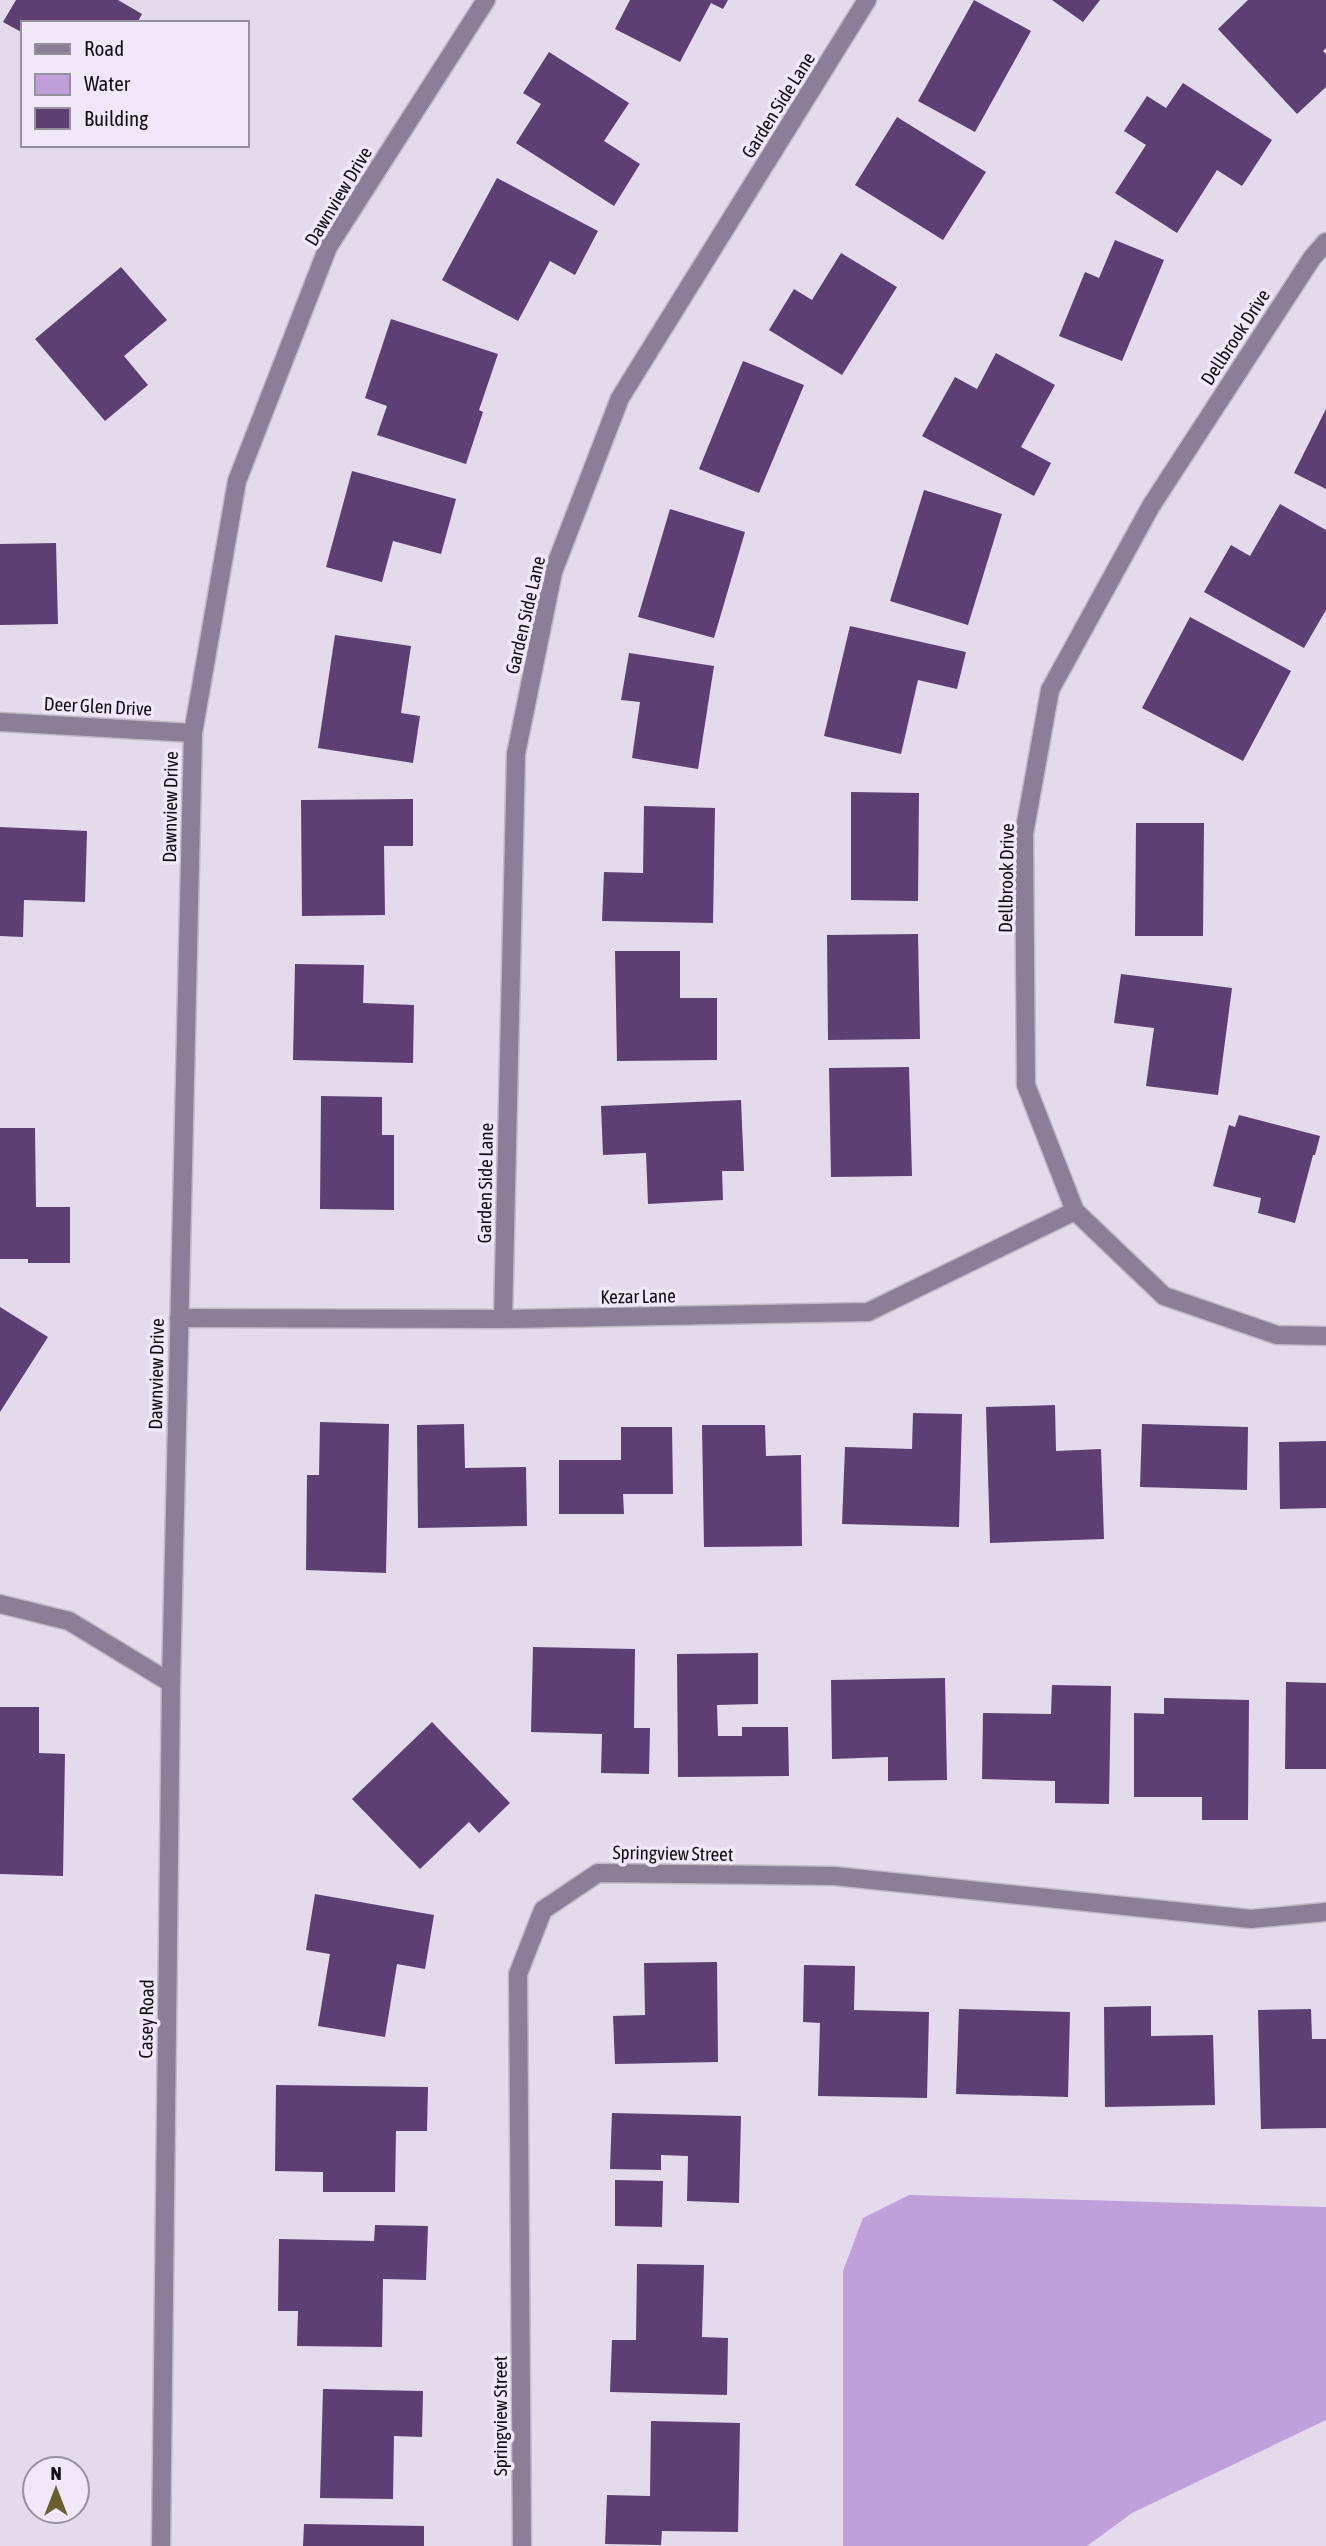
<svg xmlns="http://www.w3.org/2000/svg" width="1326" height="2546" viewBox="0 0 1326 2546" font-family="'Asap Condensed',sans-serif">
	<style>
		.water { fill: #c09fdb }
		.building { fill: #5d3f73 }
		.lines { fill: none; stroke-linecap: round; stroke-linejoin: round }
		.minor-casing { stroke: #c1b9c8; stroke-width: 21 }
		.tertiary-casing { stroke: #c1b9c8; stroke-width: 21 }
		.minor { stroke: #8c7e98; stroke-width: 18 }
		.tertiary { stroke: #8c7e98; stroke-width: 18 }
		.labels { text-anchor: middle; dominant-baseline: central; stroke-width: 7; stroke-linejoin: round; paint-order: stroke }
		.street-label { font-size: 19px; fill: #100d13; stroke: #f0e7f9 }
	</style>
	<rect width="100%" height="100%" fill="#e3daeb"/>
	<path class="water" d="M909 2195 1326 2207V2420L1132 2513 1087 2546H843V2271L863 2218Z"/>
	<path class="building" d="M16 0H118L142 14 137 23H23V33L3 22Z
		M630 0H728L723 9 711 3 680 62 615 29Z
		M974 0 1031 31 975 132 918 101Z
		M1052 0H1100L1083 22Z
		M1248 0H1326V48L1323 51 1326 54V87L1297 114 1218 29Z
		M549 52 629 103 604 141 640 164 614 206 516 143 541 104 523 93Z
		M1183 83 1272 140 1242 186 1217 170 1177 233 1115 193 1146 145 1124 131 1147 96 1166 108Z
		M897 117 986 172 943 240 855 185Z
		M497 178 598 231 575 275 550 261 518 321 442 280Z
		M1115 240 1164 260 1122 361 1059 336 1085 272 1099 278Z
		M841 253 897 287 842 375 769 330 794 289 812 300Z
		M121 267 167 320 124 356 148 385 105 421 35 339Z
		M391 319 498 354 479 410 483 412 466 464 377 435 387 406 365 398Z
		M996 353 1055 385 1021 447 1051 463 1034 496 922 436 955 377 977 389Z
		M743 361 804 385 759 493 699 469Z
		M1326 409V489L1294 473Z
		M352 471 456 499 441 554 393 541 382 582 326 567Z
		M924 490 1002 514 968 625 890 601Z
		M1280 504 1326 530V610L1304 648 1204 592 1231 545 1250 556Z
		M670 509 745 532 714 638 638 617Z
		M56 543 58 624 0 625V544Z
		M1190 617 1291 671 1243 761 1142 708Z
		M850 626 966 652 957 689 918 680 901 754 824 736Z
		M335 635 411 646 401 713 420 716 413 763 318 748Z
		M629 653 714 666 698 769 632 758 640 702 621 700Z
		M851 792 919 793 918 901 851 900Z
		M413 799V846H384L385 915 302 916 301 800Z
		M644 806 715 808 713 923 602 921 604 872 643 873Z
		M1136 823H1204L1203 936H1135Z
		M0 827 87 831 85 902 24 900 23 937 0 936Z
		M918 934 920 1039 828 1040 827 935Z
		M615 951H680V998H717V1060L617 1061Z
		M295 964 364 965 363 1003 414 1005 413 1063 293 1060Z
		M1121 974 1232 988 1218 1095 1146 1086 1154 1028 1114 1023Z
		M909 1067 912 1176 831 1177 829 1068Z
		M321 1096 382 1097V1135H394V1210L320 1209Z
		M741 1100 744 1171H722L723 1200 648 1204 646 1153 603 1155 601 1106Z
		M1239 1115 1320 1136 1315 1155H1313L1295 1223 1258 1213 1261 1198 1213 1186 1229 1125 1235 1127Z
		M0 1128H35L36 1207H70V1263H28V1259H0Z
		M0 1307 48 1337 0 1412Z
		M1055 1405 1056 1451 1101 1449 1104 1539 990 1543 986 1407Z
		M913 1413 962 1414 959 1527 842 1524 845 1447 912 1449Z
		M320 1422 389 1424 386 1573 306 1570 307 1475H319Z
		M464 1424 465 1468 526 1467 527 1526 418 1528 417 1425Z
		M1142 1424 1248 1427 1247 1490 1140 1487Z
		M702 1425H765L766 1456 801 1455 802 1546 704 1547Z
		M621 1427H672L673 1494H623L624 1514H559V1460H621Z
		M1326 1441V1508L1280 1509 1279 1442Z
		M533 1647 635 1649 634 1728H650L649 1774 601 1773 602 1734 531 1732Z
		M758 1653V1704L717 1705 718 1736H742V1727H788L789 1776 678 1777 677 1654Z
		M945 1678 947 1780 888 1781V1757L832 1759 831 1680Z
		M1286 1682 1326 1683V1769H1285Z
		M1052 1685 1111 1686 1109 1804 1055 1803V1781L982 1779 983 1713 1051 1714Z
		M1164 1698 1249 1700 1248 1820H1202V1797H1134V1713L1164 1714Z
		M0 1707H39V1753L65 1754 63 1876 0 1874Z
		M432 1722 510 1803 479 1833 469 1822 420 1869 352 1799Z
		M315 1894 434 1915 425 1969 397 1964 385 2037 318 2026 330 1954 306 1950Z
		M717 1962 718 2062 615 2064 613 2016 645 2015 644 1963Z
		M804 1965 855 1966 854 2010 929 2012 927 2098 818 2096 820 2023 803 2022Z
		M1151 2006V2036L1213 2035 1215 2105 1105 2107 1104 2007Z
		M959 2009 1070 2012 1068 2097 956 2094Z
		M1311 2009 1312 2039H1326V2128L1261 2129 1258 2010Z
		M276 2085 428 2087 427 2131H396L395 2192H323V2172L275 2171Z
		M612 2113 741 2116 739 2203 687 2201 688 2156 661 2155V2170L610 2169Z
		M615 2180 663 2181 662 2227 615 2226Z
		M375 2225 428 2226 426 2280 383 2279 382 2347 297 2346 298 2311H278L279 2239 374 2241Z
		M637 2264 704 2265 702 2337 728 2338 727 2395 610 2392 612 2340H636Z
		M323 2389 423 2391 422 2437 394 2436 393 2499 320 2498Z
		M651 2421 740 2423 738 2532 662 2531 661 2545 605 2544 607 2495 650 2496Z
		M304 2524 424 2526V2546H303Z"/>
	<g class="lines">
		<defs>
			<path id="minor" d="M1326 242 1312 258 1151 506 1050 690 1024 834 1026 1085 1075 1211 1164 1296 1277 1335 1326 1336
				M0 722 193 733
				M179 1318 503 1319 868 1312 1075 1211
				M503 1319 516 754 553 572 620 398 867 0
				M0 1604 69 1621 171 1683
				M522 2546 518 1974 543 1910 598 1873 834 1876 1251 1919 1326 1912"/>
			<path id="tertiary" d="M161 2546 171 1683 193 733 237 481 328 247 486 0"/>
		</defs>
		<use href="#minor" class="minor-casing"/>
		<use href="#tertiary" class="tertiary-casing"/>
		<use href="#minor" class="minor"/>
		<use href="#tertiary" class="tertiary"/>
	</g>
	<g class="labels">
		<g class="street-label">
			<text transform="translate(778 105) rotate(-58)">Garden Side Lane</text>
			<text transform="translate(338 196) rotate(-59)">Dawnview Drive</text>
			<text transform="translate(1235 337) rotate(-57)">Dellbrook Drive</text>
			<text transform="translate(525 615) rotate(-77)">Garden Side Lane</text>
			<text transform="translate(98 706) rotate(3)">Deer Glen Drive</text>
			<text transform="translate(170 807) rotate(-89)">Dawnview Drive</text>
			<text transform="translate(1006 878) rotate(-89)">Dellbrook Drive</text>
			<text transform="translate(485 1183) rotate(-89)">Garden Side Lane</text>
			<text transform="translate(638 1296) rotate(-1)">Kezar Lane</text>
			<text transform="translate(156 1374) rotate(-89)">Dawnview Drive</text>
			<text transform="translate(673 1853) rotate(1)">Springview Street</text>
			<text transform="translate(146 2019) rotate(-89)">Casey Road</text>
			<text transform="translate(500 2416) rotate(-90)">Springview Street</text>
		</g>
	</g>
	<rect x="21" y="21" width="228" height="126" fill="#f0e7f9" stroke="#96909d" stroke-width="2"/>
	<rect x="35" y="44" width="35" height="10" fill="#8c7e98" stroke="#96909d" stroke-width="2"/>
	<text x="84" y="56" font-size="21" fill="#100d13">Road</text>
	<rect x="35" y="74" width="35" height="21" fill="#c09fdb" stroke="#96909d" stroke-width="2"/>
	<text x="84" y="91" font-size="21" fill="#100d13">Water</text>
	<rect x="35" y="108" width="35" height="21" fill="#5d3f73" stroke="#96909d" stroke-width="2"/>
	<text x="84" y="126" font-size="21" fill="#100d13">Building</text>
	<g transform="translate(56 2490)"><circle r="33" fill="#f0e7f9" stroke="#96909d" stroke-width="2"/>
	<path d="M0-5L12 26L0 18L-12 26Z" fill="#69602d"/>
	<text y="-10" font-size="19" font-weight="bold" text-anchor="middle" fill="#100d13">N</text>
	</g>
</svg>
